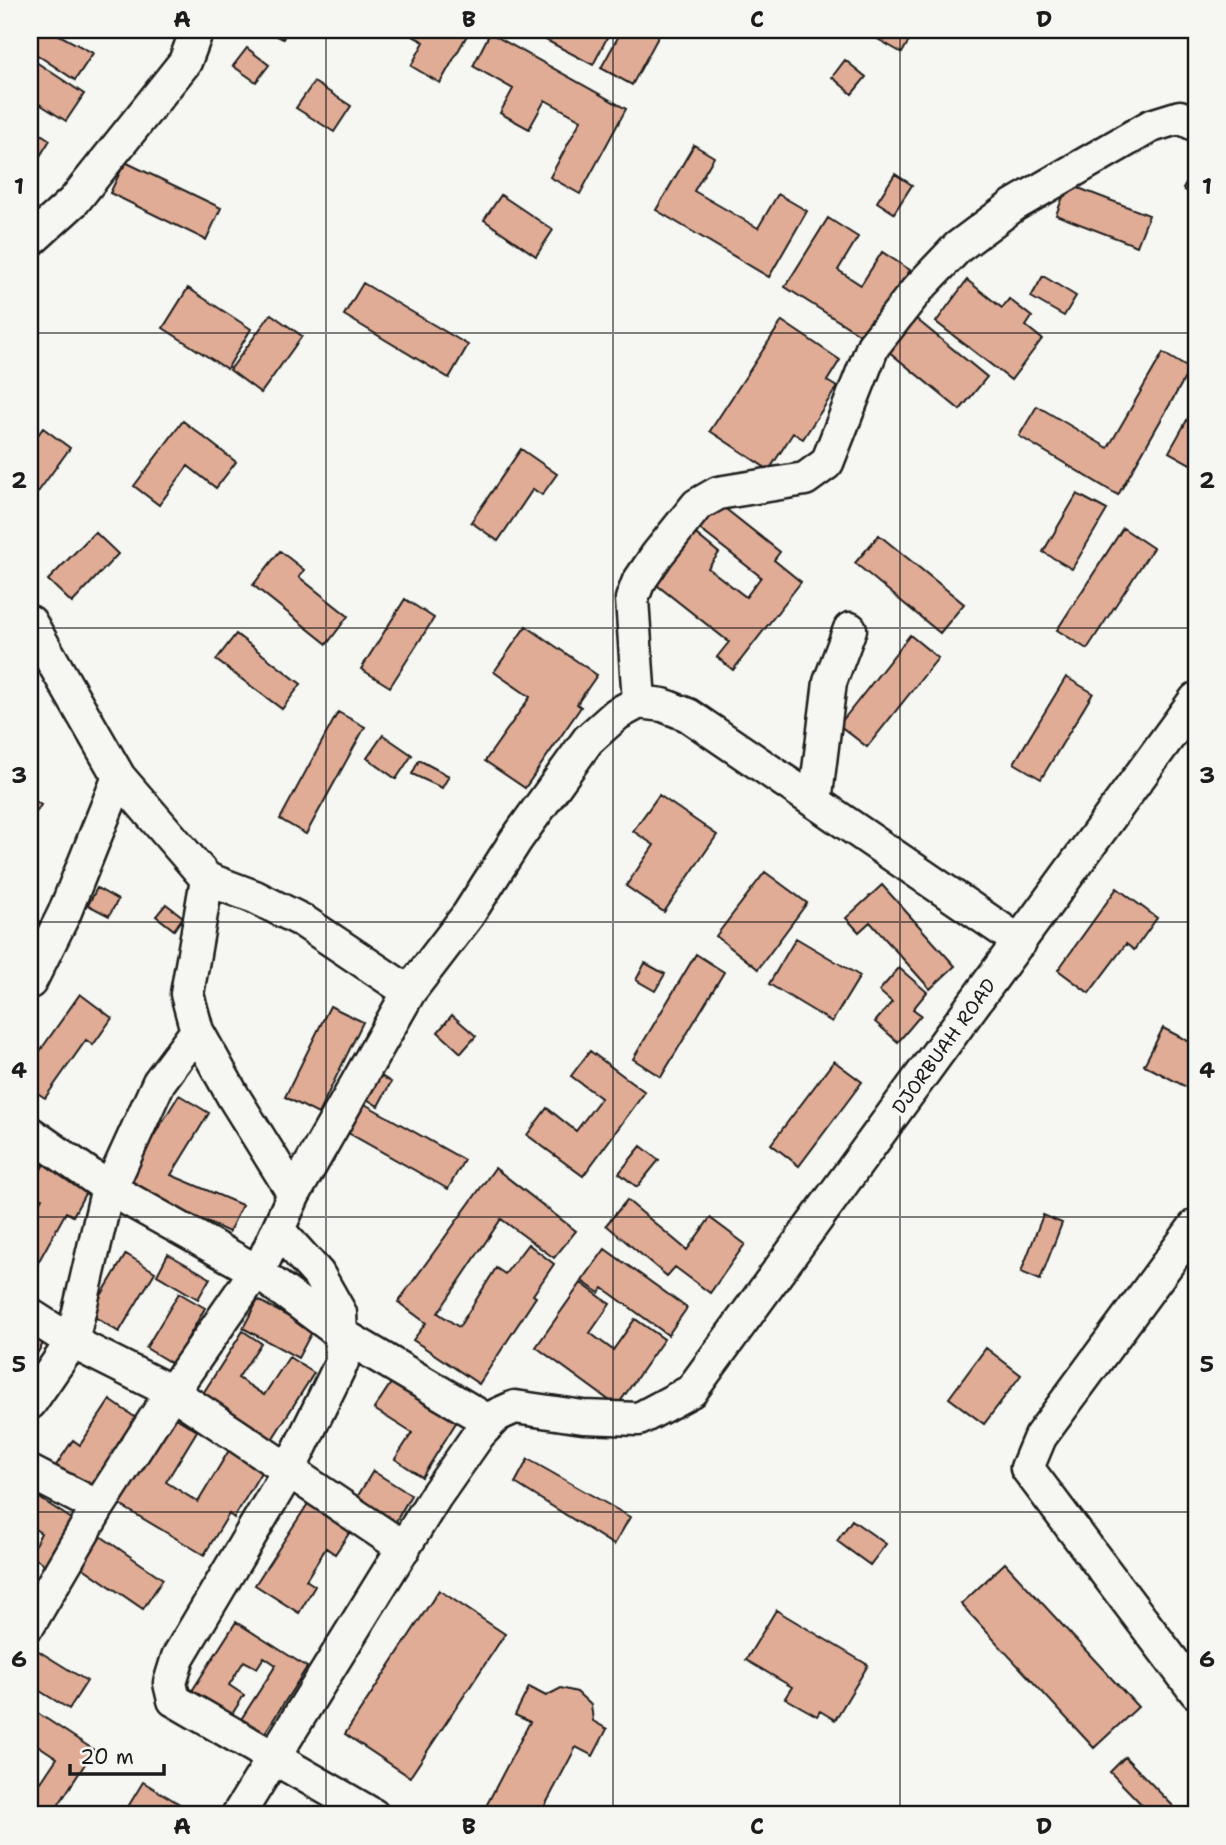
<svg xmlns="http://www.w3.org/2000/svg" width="1226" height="1845" viewBox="0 0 1226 1845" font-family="'Shantell Sans',sans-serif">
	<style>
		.building { fill: #e1ac96; stroke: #1c1c1c; stroke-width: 2 }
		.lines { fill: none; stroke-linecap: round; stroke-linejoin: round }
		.minor-casing { stroke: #1c1c1c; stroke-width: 37 }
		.minor { stroke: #f6f6f2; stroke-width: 32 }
		.grid { fill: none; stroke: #1c1c1c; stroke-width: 2; stroke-opacity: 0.55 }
		.labels { text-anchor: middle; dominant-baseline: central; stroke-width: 7; stroke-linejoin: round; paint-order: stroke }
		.street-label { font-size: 19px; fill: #1c1c1c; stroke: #f6f6f2 }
		.neatline { fill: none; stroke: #1c1c1c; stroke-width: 2.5 }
		.grid-label { font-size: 23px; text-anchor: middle; font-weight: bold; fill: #1c1c1c }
	</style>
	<rect width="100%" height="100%" fill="#f6f6f2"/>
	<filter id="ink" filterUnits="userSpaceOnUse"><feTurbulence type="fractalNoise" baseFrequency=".0143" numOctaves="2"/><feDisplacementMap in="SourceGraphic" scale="14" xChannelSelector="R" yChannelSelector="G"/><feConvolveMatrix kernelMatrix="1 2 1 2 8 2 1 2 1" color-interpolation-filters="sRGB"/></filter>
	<g filter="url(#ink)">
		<path class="building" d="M30 30H50L93 53 75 80 30 50Z
			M265 30H287L283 39Z
			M402 30H470L440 83 411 66 424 42Z
			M527 30H601L609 34 593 65Z
			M622 30H662L632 85 601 68Z
			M862 30H915L902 53Z
			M490 33 626 109 580 194 550 177 581 120 545 100 529 129 500 113 513 89 473 66Z
			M247 48 269 65 256 82 233 66Z
			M30 58 84 94 66 121 30 98Z
			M845 60 866 77 852 94 832 77Z
			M314 82 351 106 334 132 296 108Z
			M30 127 50 140 30 172Z
			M694 145 714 157 694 191 758 228 778 194 807 211 769 277 656 210Z
			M125 162 221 208 206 240 110 193Z
			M1196 167V197L1183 189Z
			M895 174 912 185 894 213 877 202Z
			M1068 184 1149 215 1137 246 1056 215Z
			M501 195 553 230 536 256 484 220Z
			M828 218 858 237 838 270 861 285 882 252 910 270 867 339 785 287Z
			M1043 276 1076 296 1064 316 1031 297Z
			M967 280 1002 308 1009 299 1032 317 1026 326 1042 339 1011 380 936 322Z
			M363 283 468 345 449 378 344 315Z
			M188 288 251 329 227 369 163 328Z
			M909 313 987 377 960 410 882 346Z
			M271 314 302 336 261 393 230 370Z
			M782 321 840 360 827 381 837 387 803 439 793 433 769 470 710 431Z
			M1163 353 1190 369 1118 495 1019 436 1037 406 1108 448Z
			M1196 404V462L1194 466 1169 452Z
			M183 421 236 462 216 488 188 466 159 505 134 486Z
			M43 428 70 448 30 503V446Z
			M521 449 557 474 542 495 533 489 498 541 471 522Z
			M1077 494 1107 510 1072 569 1043 552Z
			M717 502 780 552 774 560 801 582 733 670 717 657 729 642 653 582 692 531 719 553 708 568 746 597 761 577 697 527Z
			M1123 528 1153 548 1087 649 1057 630Z
			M95 532 118 554 72 603 48 580Z
			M879 535 964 604 940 633 855 563Z
			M280 551 304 570 299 577 348 616 327 644 253 585Z
			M405 599 434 618 390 687 361 669Z
			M526 626 597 675 577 704 581 707 525 788 485 761 530 697 494 672Z
			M236 634 301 684 282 709 216 660Z
			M910 635 938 658 867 747 839 725Z
			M1066 677 1093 693 1041 779 1014 763Z
			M338 712 365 727 306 834 280 819Z
			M383 735 412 755 396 779 367 758Z
			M419 760 449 776 442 788 412 774Z
			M659 795 717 835 664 912 626 886 654 845 633 831Z
			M30 797 41 805 30 821Z
			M765 872 807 903 758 969 716 936Z
			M882 885 955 966 930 989 870 922 859 932 846 918Z
			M97 888 118 900 109 916 88 905Z
			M1117 888 1157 918 1134 950 1126 944 1089 993 1058 970Z
			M166 904 183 917 174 930 156 916Z
			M796 938 860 976 832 1022 769 984Z
			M696 954 724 972 661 1077 633 1059Z
			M645 963 665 974 655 991 636 980Z
			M899 968 927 992 913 1009 921 1015 898 1042 875 1022 892 1002 879 991Z
			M80 994 112 1018 93 1045 86 1040 45 1098 30 1088V1065Z
			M330 1006 363 1022 318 1114 285 1097Z
			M452 1015 476 1036 461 1053 438 1032Z
			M1163 1028 1196 1045V1071L1188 1088 1144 1065Z
			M590 1051 645 1092 583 1176 527 1135 547 1108 576 1131 601 1098 571 1076Z
			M834 1061 862 1082 799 1166 771 1144Z
			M378 1074 391 1082 378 1106 365 1098Z
			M179 1095 209 1113 171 1175 242 1205 229 1232 124 1184Z
			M361 1102 464 1160 448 1189 345 1131Z
			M641 1146 659 1160 637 1187 619 1173Z
			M44 1164 88 1188 73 1216 66 1212 30 1277V1219L42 1198 30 1189Z
			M495 1168 576 1231 554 1258 501 1219 438 1313 459 1327 496 1268 505 1274 528 1244 554 1264 533 1295 536 1297 479 1384 413 1340 426 1323 398 1302Z
			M627 1200 687 1250 710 1218 745 1244 710 1293 675 1267 667 1276 606 1225Z
			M1043 1215 1062 1223 1040 1280 1021 1272Z
			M605 1249 687 1308 668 1335 603 1288 599 1293 582 1281Z
			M126 1254 155 1272 119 1332 90 1314Z
			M168 1254 210 1278 198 1299 157 1275Z
			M581 1283 610 1304 590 1333 613 1350 635 1319 664 1339 617 1406 536 1347Z
			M179 1293 205 1308 173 1364 146 1348Z
			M258 1300 313 1330 298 1358 243 1328Z
			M243 1331 261 1343 238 1378 264 1395 289 1357 314 1373 271 1441 202 1395Z
			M30 1333 44 1342 30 1365Z
			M986 1348 1021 1375 984 1424 949 1398Z
			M393 1380 457 1421 422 1477 395 1459 412 1433 374 1409Z
			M110 1400 139 1420 91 1492 55 1467 73 1440 80 1445Z
			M168 1413 197 1431 166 1482 198 1502 231 1447 264 1467 234 1518 229 1514 204 1555 115 1502Z
			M528 1459 630 1517 614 1545 515 1483Z
			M373 1471 411 1495 395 1523 356 1499Z
			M30 1492 75 1521 47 1566 30 1555 41 1533 30 1526Z
			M311 1499 354 1526 335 1554 326 1548 306 1580 315 1586 299 1613 255 1585Z
			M852 1520 886 1544 870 1565 837 1541Z
			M99 1535 163 1579 143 1609 79 1565Z
			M1005 1563 1138 1707 1094 1748 961 1604Z
			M439 1590 505 1634 410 1777 345 1734Z
			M776 1610 868 1665 835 1720 820 1711 817 1716 785 1698 792 1687 746 1660Z
			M236 1622 307 1667 261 1739 238 1724 276 1665 264 1657 257 1668 244 1661 229 1685 244 1695 229 1719 190 1694Z
			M32 1647 87 1681 69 1709 30 1685Z
			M529 1687 546 1696 561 1688 577 1692 591 1705 593 1721 607 1729 593 1756 576 1747 540 1815H495L484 1810 530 1722 515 1715Z
			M30 1708 94 1750 52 1815 30 1813V1775L41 1782 57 1758 30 1740Z
			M1125 1757 1178 1811 1173 1815H1152L1110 1772Z
			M143 1782 198 1815H161L155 1812 153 1815H123Z"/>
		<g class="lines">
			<defs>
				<path id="minor" d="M30 241 74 201 185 62 197 30
					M30 622 119 777 207 879 255 897 303 921 409 992
					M639 702 632 599 638 583 657 555 697 505 718 493 805 479 827 463 873 346 917 290 958 247 1014 205 1151 126 1180 117 1196 125
					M815 802 830 682 850 629
					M207 879 187 994 197 1031 233 1096 294 1194
					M30 982 64 914 119 777
					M30 1133 110 1189 256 1271 341 1334 490 1422
					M1196 1225 1040 1437 1027 1468 1196 1692
					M278 1230 318 1274 340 1313 342 1362 289 1470 178 1657 170 1683 174 1700 373 1815
					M30 1315 72 1342 105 1200 159 1082 197 1031
					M30 1403 72 1342 172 1392 404 1548
					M30 1472 98 1507
					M30 1623 98 1507 172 1392 265 1258 294 1194 409 992 468 915 516 840 588 740 617 714 639 702 663 705 688 715 1020 942
					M238 1815 435 1497 479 1434 497 1415 515 1407 583 1417 639 1419 691 1391 1196 699"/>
			</defs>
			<use href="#minor" class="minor-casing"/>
			<use href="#minor" class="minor"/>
		</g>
	</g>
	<path class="grid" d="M326 30V1815M613 30V1815M900 30V1815M30 333H1196M30 628H1196M30 922H1196M30 1217H1196M30 1512H1196"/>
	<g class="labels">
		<g class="street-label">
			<text transform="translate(944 1046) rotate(-54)">DJORBUAH ROAD</text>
		</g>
	</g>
	<rect width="1226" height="1845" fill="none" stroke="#f6f6f2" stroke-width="77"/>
	<path d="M70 1764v10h94v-10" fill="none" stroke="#1c1c1c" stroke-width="3.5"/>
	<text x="80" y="1764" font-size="21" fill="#1c1c1c" stroke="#f6f6f2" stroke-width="5" paint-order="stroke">20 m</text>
	<rect x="38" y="38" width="1150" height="1768" class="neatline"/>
	<g class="grid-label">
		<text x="182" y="27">A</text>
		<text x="469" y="27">B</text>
		<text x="757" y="27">C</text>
		<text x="1044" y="27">D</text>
		<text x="19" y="194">1</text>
		<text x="1207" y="194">1</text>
		<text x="19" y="488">2</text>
		<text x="1207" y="488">2</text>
		<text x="19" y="783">3</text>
		<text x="1207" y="783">3</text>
		<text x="19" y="1078">4</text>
		<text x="1207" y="1078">4</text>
		<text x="19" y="1372">5</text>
		<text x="1207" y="1372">5</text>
		<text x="19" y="1667">6</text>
		<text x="1207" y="1667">6</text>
		<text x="182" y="1834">A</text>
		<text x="469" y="1834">B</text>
		<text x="757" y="1834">C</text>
		<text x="1044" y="1834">D</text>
	</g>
</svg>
